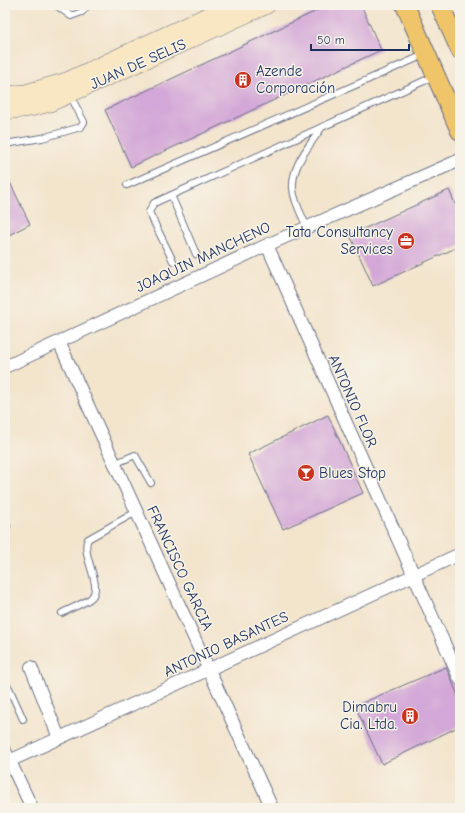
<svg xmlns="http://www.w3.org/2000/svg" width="465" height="813" viewBox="0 0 465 813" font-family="'Comic Neue',sans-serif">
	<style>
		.building { fill: #d3a7d7 }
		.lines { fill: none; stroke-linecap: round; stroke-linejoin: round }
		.service-casing { stroke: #676e84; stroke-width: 8 }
		.minor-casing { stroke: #676e84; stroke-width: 14 }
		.secondary-casing { stroke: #676e84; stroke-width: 18 }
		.primary-casing { stroke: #676e84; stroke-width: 20 }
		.service { stroke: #fff; stroke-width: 6 }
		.minor { stroke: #fff; stroke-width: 12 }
		.secondary { stroke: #f9e7c3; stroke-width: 17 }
		.primary { stroke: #f0c469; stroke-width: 18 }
		.labels { text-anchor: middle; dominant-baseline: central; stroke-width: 3; stroke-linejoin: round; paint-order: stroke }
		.street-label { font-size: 15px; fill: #1b2f5e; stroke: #f7f3e8 }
		.poi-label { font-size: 15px; fill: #1b2f5e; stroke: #f7f3e8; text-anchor: start }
	</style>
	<rect width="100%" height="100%" fill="#f7f3e8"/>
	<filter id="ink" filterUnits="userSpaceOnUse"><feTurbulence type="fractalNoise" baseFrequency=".025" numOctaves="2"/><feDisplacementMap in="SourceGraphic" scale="8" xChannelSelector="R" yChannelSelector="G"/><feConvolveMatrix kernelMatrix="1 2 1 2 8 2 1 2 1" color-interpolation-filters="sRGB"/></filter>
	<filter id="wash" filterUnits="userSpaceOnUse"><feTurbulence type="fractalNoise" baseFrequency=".012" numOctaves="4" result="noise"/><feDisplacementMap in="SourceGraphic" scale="16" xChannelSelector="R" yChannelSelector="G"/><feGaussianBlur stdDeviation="0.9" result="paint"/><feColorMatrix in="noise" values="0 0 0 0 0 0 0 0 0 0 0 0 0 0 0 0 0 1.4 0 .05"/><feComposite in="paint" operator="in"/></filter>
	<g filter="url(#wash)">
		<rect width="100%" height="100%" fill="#f3e4cc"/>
		<g id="blocks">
			<path class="building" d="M329 5H361L381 50 131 167 105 110Z
				M5 172 30 224 5 237Z
				M449 190 460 215V246L373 286 350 235Z
				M328 415 363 493 283 529 248 454Z
				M446 667 460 700V726L382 764 355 706Z"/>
		</g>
	</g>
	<g filter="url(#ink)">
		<use href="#blocks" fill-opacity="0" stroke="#676e84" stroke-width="1"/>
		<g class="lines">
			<defs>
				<path id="service" d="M56 5 71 16 82 12 88 5
					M5 144 42 138 81 127 84 122 70 95
					M127 185 424 55
					M171 195 196 254
					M307 227C302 216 294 202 293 189 291 166 310 145 322 127
					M173 261 149 212 154 203 435 76
					M114 464 135 455 151 483
					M5 527 7 526
					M62 613C69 609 88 602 92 597 103 584 80 554 88 539L136 512
					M5 690 9 688 23 719"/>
				<path id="minor" d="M267 245 460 679
					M59 342 272 808
					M5 367 267 245 460 160
					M31 667 59 738
					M5 751 32 808
					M5 763 460 554"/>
				<path id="secondary" d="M5 95 26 93 67 81 231 5
					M5 111 30 108 50 103 267 5"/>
				<path id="primary" d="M405 5 460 131
					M440 5 460 50"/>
			</defs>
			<use href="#service" class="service-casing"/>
			<use href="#minor" class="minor-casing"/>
			<use href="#secondary" class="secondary-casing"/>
			<use href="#primary" class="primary-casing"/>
			<use href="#service" class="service"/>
			<use href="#minor" class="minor"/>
			<use href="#secondary" class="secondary"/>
			<use href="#primary" class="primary"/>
		</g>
	</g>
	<defs>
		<symbol id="building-disc" viewBox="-11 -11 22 22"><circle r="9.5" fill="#c8321e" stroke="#f7f3e8"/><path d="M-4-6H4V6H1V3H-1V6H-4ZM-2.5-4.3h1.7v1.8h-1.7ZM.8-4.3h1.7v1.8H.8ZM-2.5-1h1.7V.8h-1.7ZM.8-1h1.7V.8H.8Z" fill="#fff"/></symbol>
		<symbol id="office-disc" viewBox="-11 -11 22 22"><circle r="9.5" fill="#c8321e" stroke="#f7f3e8"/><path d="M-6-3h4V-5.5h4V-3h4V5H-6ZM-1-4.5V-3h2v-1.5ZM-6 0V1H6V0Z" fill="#fff"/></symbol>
		<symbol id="bar-disc" viewBox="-11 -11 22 22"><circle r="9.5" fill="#c8321e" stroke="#f7f3e8"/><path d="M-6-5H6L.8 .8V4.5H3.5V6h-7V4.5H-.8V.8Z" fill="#fff"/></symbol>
	</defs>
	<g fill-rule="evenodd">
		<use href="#building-disc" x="233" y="70" width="20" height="20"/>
		<use href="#office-disc" x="396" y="231" width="20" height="20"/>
		<use href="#bar-disc" x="296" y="463" width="20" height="20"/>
		<use href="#building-disc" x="400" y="706" width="20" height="20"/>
	</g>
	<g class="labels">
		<g class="street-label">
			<text transform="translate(138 64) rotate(-24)">JUAN DE SELIS</text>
			<text transform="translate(203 257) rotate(-25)">JOAQUIN MANCHENO</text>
			<text transform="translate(353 401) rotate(66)">ANTONIO FLOR</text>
			<text transform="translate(180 568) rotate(65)">FRANCISCO GARCIA</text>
			<text transform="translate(226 644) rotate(-25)">ANTONIO BASANTES</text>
		</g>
		<g class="poi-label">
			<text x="256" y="71">Azende<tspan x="256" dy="17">Corporación</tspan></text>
			<text x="393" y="232" text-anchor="end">Tata Consultancy<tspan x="393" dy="17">Services</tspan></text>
			<text x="319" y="473">Blues Stop</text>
			<text x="397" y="707" text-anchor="end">Dimabru<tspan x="397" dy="17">Cia. Ltda.</tspan></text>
		</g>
	</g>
	<rect width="465" height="813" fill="none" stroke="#f7f3e8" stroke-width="20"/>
	<path d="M311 44v6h98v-6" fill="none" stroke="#1b2f5e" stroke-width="2"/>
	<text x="317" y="44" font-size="12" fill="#1b2f5e" stroke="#f7f3e8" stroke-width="3" paint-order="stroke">50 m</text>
</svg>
